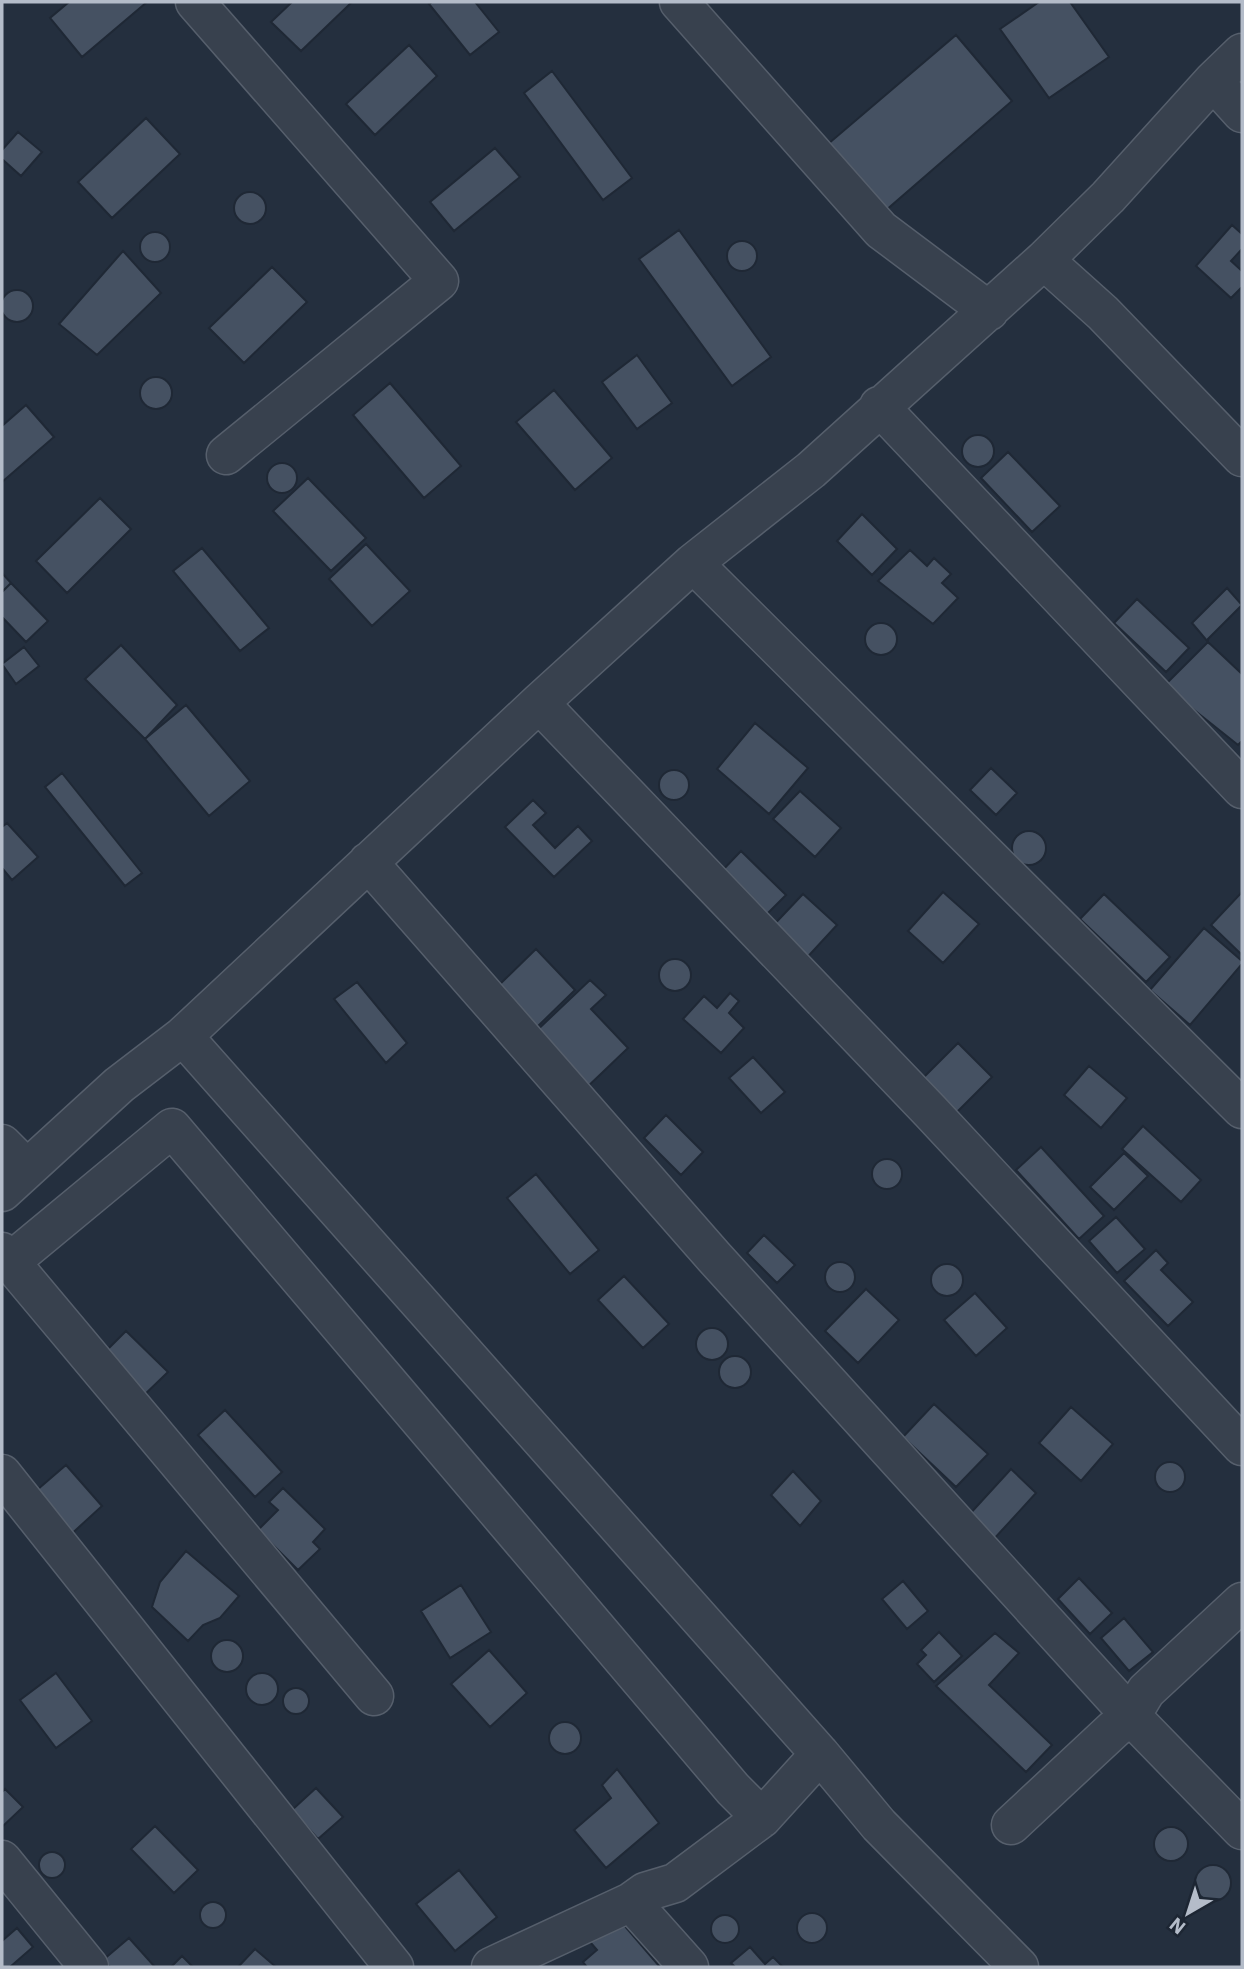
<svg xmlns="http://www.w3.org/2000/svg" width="1244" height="1969" viewBox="0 0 1244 1969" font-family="'IBM Plex Sans',sans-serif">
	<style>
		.building { fill: #455162; stroke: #1f2835; stroke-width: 2 }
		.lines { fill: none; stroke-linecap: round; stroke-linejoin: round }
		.minor-casing { stroke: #565f6c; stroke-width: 41 }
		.minor { stroke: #38414e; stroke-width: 38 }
	</style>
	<rect width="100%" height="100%" fill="#242f3e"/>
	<path class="building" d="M69 2H147L82 57 50 18Z
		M292 2H352L301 51 271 22Z
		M432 2H475L499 32 470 55 429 4Z
		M1039 2H1070L1109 57 1049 98 1000 29Z
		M956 35 1012 101 885 211 828 144Z
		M409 45 437 76 375 135 346 104Z
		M552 71 632 178 603 200 524 93Z
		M146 118 180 154 112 218 78 182Z
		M18 132 42 152 21 176 2 159V150Z
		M495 148 520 177 454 231 430 202Z
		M234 208a16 16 0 1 1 32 0a16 16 0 1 1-32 0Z
		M1232 225 1242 234V249L1231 261 1242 271V287L1231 298 1196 266Z
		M679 230 771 357 732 386 639 259Z
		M140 247a15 15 0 1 1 30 0a15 15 0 1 1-30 0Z
		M727 256a15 15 0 1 1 30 0a15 15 0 1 1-30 0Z
		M123 251 161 293 97 355 59 324Z
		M272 267 307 302 244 363 209 328Z
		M1 306a16 16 0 1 1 32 0a16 16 0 1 1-32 0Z
		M637 355 672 403 637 429 602 382Z
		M140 393a16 16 0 1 1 32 0a16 16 0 1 1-32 0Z
		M390 383 461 466 424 498 353 415Z
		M554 390 612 458 575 490 516 422Z
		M26 405 54 437 2 482V426Z
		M962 451a16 16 0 1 1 32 0a16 16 0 1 1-32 0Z
		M1008 452 1060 506 1032 532 981 478Z
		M267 478a15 15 0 1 1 30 0a15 15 0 1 1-30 0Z
		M308 478 366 538 331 571 273 511Z
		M100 498 131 529 67 593 36 561Z
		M862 514 897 549 872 575 837 541Z
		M366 544 410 591 372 626 329 579Z
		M202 548 269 628 240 651 173 571Z
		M910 550 927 566 934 558 951 574 942 583 958 598 933 624 878 581Z
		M2 573 11 583 2 592Z
		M11 583 48 621 26 642 2 617V592Z
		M1227 588 1242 605 1208 639V642L1192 623Z
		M1137 599 1189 648 1166 672 1114 623Z
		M865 639a16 16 0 1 1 32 0a16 16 0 1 1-32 0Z
		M1208 642 1242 674V741L1238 745 1164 686Z
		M121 645 177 705 145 739 85 679Z
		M24 647 39 666 16 684 2 664Z
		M186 705 250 781 209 816 145 739Z
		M755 723 808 768 769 814 717 769Z
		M991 768 1017 793 996 815 970 790Z
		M659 785a15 15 0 1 1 30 0a15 15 0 1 1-30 0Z
		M62 773 142 873 125 886 45 787Z
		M800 791 841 828 815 857 773 819Z
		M533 800 546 813 533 825 555 848 578 826 592 841 554 877 505 827Z
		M7 823 38 857 12 880 2 868V827Z
		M1012 848a17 17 0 1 1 34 0a17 17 0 1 1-34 0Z
		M741 851 786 895 764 917 719 874Z
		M943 892 979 924 943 963 908 931Z
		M1242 892V955L1211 925Z
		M803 894 837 925 801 964 767 932Z
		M1104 894 1170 957 1146 982 1080 919Z
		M1204 928 1242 961V964L1190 1025 1150 990Z
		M536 949 575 990 536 1028 497 987Z
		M659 975a16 16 0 1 1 32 0a16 16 0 1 1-32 0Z
		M590 980 606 995 591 1009 628 1048 583 1091 530 1037Z
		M357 982 407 1043 386 1063 334 999Z
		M730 993 739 1001 729 1013 744 1028 721 1053 683 1019 704 996 717 1008Z
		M958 1043 992 1077 955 1114 921 1080Z
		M753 1057 785 1092 761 1113 729 1078Z
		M1089 1066 1127 1098 1101 1128 1064 1095Z
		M666 1115 703 1152 681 1175 644 1138Z
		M1143 1126 1201 1180 1181 1202 1122 1149Z
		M1041 1147 1104 1216 1079 1239 1016 1170Z
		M1124 1153 1148 1176 1114 1210 1090 1187Z
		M872 1174a15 15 0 1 1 30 0a15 15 0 1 1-30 0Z
		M536 1174 599 1250 570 1274 507 1198Z
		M1116 1217 1145 1249 1117 1273 1089 1241Z
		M764 1235 795 1265 777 1283 747 1253Z
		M1156 1250 1168 1263 1161 1270 1193 1302 1168 1326 1124 1281Z
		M825 1277a15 15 0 1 1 30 0a15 15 0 1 1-30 0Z
		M931 1280a16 16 0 1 1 32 0a16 16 0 1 1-32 0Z
		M624 1276 669 1324 643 1348 598 1300Z
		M866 1289 899 1320 858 1363 825 1331Z
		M975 1293 1007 1328 976 1356 944 1320Z
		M696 1344a16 16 0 1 1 32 0a16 16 0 1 1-32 0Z
		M126 1331 168 1372 139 1400 98 1359Z
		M719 1372a16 16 0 1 1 32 0a16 16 0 1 1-32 0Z
		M934 1404 988 1454 956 1487 903 1437Z
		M1071 1407 1113 1444 1081 1481 1039 1443Z
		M225 1410 282 1472 255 1497 198 1435Z
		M1155 1477a15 15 0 1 1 30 0a15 15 0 1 1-30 0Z
		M66 1465 102 1506 67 1538 30 1496Z
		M1011 1469 1036 1493 993 1540 968 1516Z
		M793 1471 821 1501 800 1526 771 1495Z
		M283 1488 325 1529 313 1542 320 1549 298 1570 258 1530 278 1510 269 1502Z
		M186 1551 239 1596 220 1618 203 1625 188 1641 152 1607 160 1582Z
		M1079 1578 1112 1613 1090 1634 1058 1599Z
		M903 1581 928 1611 907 1629 882 1599Z
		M461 1585 491 1632 450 1658 421 1611Z
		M1124 1618 1153 1652 1129 1671 1101 1638Z
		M939 1632 962 1656 934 1682 917 1664 926 1655 921 1650Z
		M995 1633 1019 1653 989 1685 1052 1745 1026 1772 936 1686Z
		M211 1656a16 16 0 1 1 32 0a16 16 0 1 1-32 0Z
		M489 1650 527 1693 490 1727 451 1684Z
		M246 1689a16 16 0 1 1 32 0a16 16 0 1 1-32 0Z
		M56 1673 92 1721 56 1748 20 1700Z
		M283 1701a13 13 0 1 1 26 0a13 13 0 1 1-26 0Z
		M549 1738a16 16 0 1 1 32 0a16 16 0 1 1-32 0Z
		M617 1769 659 1823 606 1868 574 1830 611 1798 602 1785Z
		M316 1788 343 1817 318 1839 292 1810Z
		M5 1789 23 1807 2 1827V1792Z
		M155 1826 198 1870 174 1893 131 1849Z
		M1154 1844a17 17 0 1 1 34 0a17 17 0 1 1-34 0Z
		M39 1865a13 13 0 1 1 26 0a13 13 0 1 1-26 0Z
		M1195 1883a18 18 0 1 1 36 0a18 18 0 1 1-36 0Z
		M459 1870 497 1917 455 1951 416 1904Z
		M200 1915a13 13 0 1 1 26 0a13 13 0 1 1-26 0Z
		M605 1903 660 1967H587L583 1962 597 1950 577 1927Z
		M797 1928a15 15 0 1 1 30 0a15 15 0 1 1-30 0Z
		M711 1929a14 14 0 1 1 28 0a14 14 0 1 1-28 0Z
		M17 1928 33 1947 10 1967H2V1941Z
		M129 1938 155 1967H110L103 1960Z
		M750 1947 765 1964 773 1957 783 1967H735L731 1963Z
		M255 1949 276 1967H238Z
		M182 1956 193 1967H171Z"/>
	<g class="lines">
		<defs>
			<path id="minor" d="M195 2 439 281 226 455
				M679 2 881 230 989 311
				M1242 53 1213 81 1242 113
				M1044 260 1108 197 1213 81
				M879 406 1242 789
				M693 563 1242 1109
				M539 703 930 1111 1242 1446
				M368 862 714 1257 1131 1716 1242 1830
				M183 1036 820 1754
				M2 1144 27 1169
				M2 1192 119 1085 183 1036 539 703 693 563 811 470 1044 260 1103 313 1242 457
				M2 1252 374 1696
				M9 1263 172 1128 733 1789 762 1818
				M2 1474 394 1967
				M1011 1825 1114 1729 1131 1716 1146 1691 1242 1602
				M2 1860 89 1967
				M631 1902 689 1967
				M491 1967 631 1902 645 1892 675 1883 762 1818 820 1754 879 1825 1019 1967"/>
		</defs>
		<use href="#minor" class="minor-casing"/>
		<use href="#minor" class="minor"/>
	</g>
	<rect width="1244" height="1969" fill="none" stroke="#b4bcc9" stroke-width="7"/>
	<g transform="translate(1188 1913) rotate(219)" stroke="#1d2633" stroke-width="5" paint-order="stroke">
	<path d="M0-5L12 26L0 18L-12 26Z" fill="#b4bcc9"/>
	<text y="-10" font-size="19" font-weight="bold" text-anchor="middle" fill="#b4bcc9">N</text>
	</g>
</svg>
